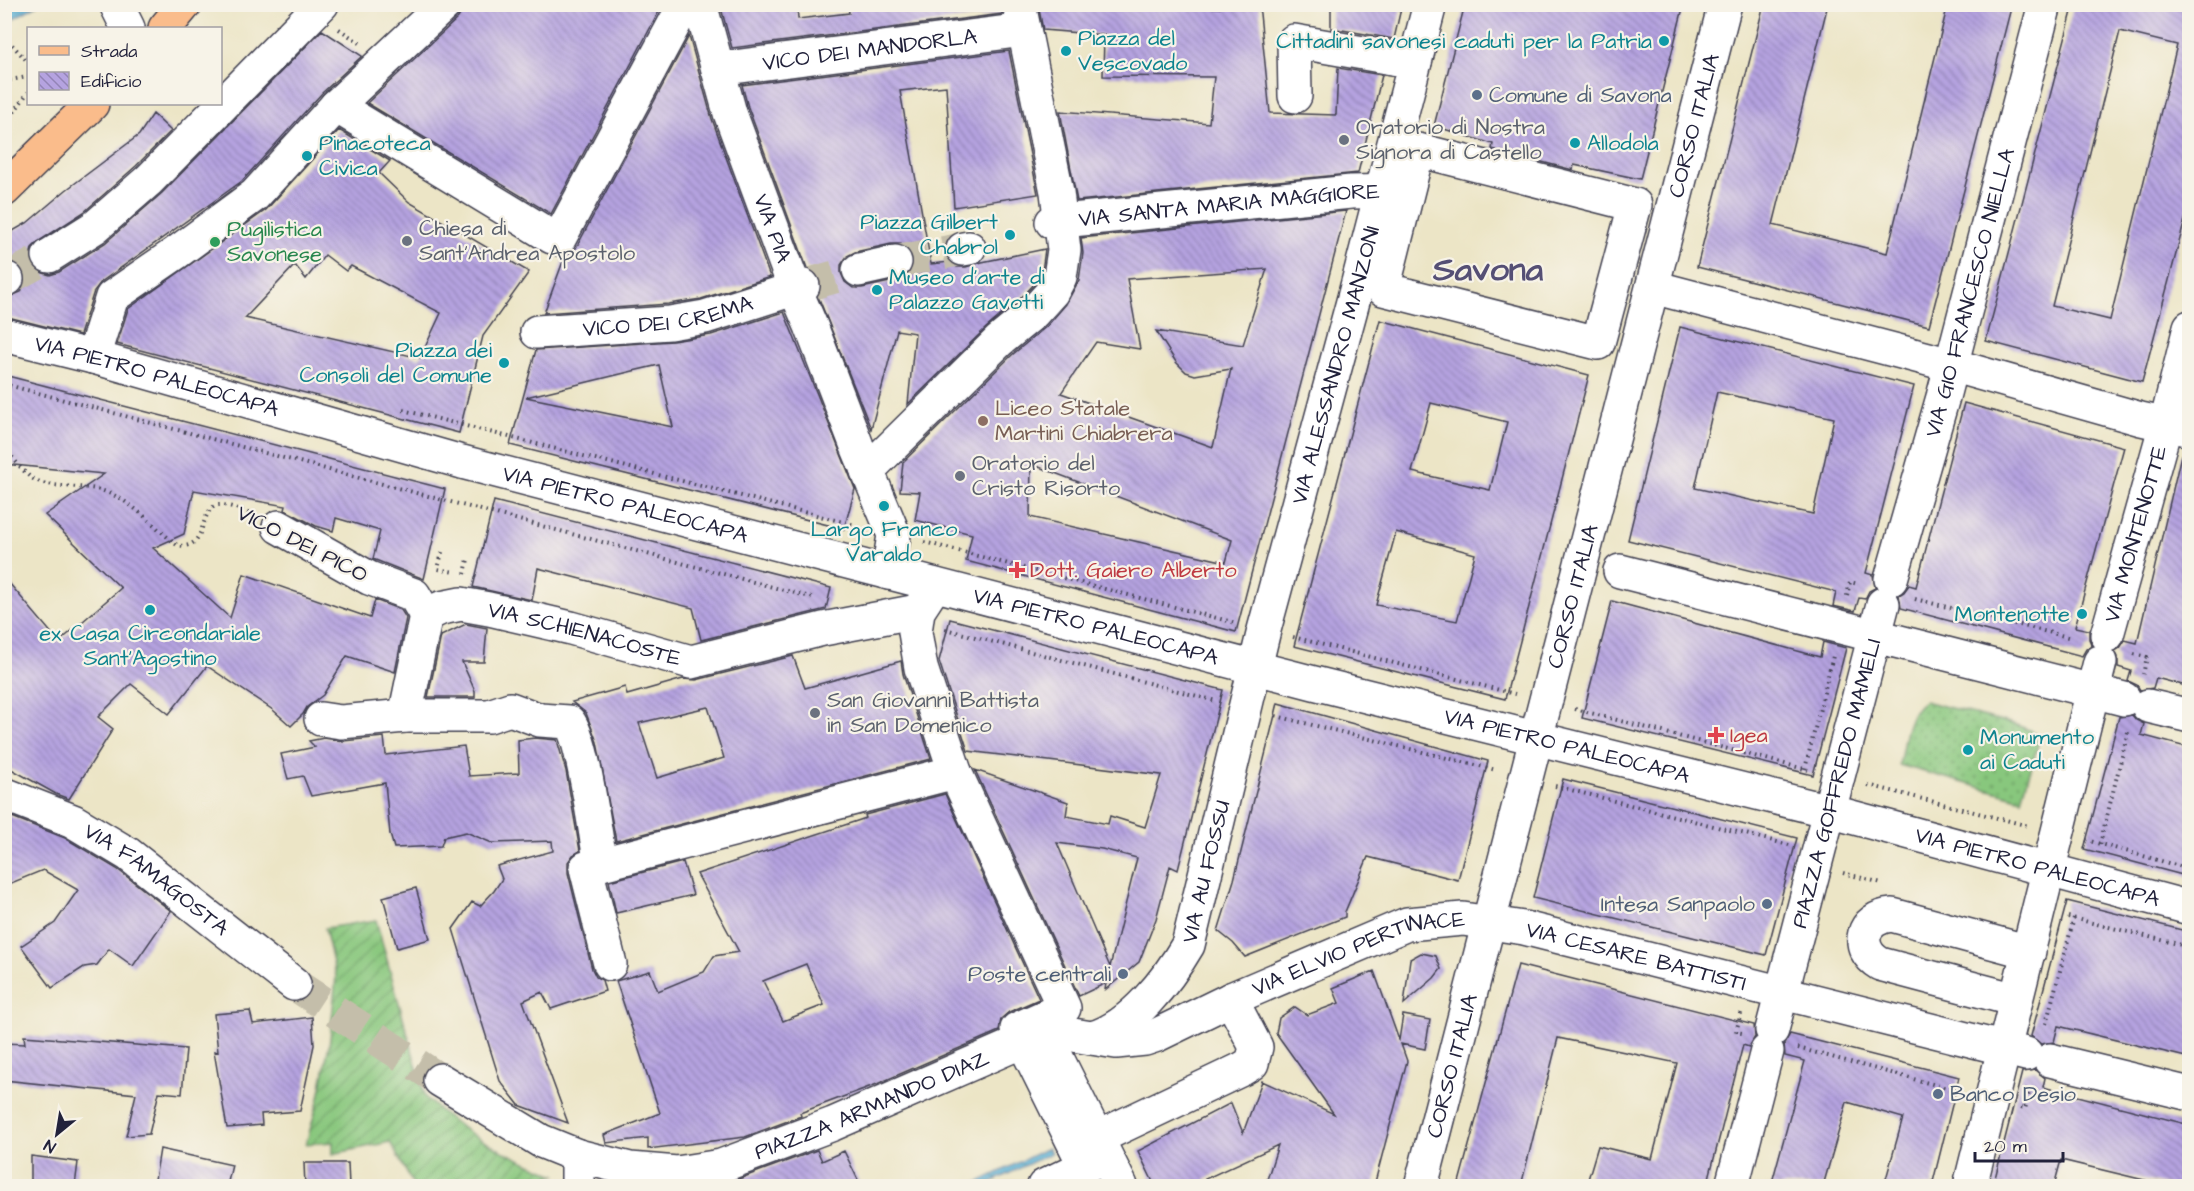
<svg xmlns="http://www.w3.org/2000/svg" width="2194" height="1191" viewBox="0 0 2194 1191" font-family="'Architects Daughter',sans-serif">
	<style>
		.grass { fill: url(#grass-dots); stroke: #55745c; stroke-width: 1.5 }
		.garden { fill: url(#garden-furrows); stroke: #55745c; stroke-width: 1.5 }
		.water { fill: url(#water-waves); stroke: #3e6a8a; stroke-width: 1.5 }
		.building { fill: url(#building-back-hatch); fill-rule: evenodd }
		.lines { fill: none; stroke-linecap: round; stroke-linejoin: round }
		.minor-tunnel { stroke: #c4beaa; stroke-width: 33; stroke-dasharray: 33 16; stroke-linecap: butt }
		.minor-casing { stroke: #403f50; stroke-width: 36 }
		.major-casing { stroke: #403f50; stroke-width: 36 }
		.path { stroke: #403f50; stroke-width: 4; stroke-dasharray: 1.5 4.5; stroke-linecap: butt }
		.minor { stroke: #fff; stroke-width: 33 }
		.major { stroke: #fabc8b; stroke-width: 33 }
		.culture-dot { fill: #0f9aa8; stroke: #f7f3e8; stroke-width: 2 }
		.service-dot { fill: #5c6f8a; stroke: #f7f3e8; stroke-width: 2 }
		.worship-dot { fill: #6b7280; stroke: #f7f3e8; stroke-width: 2 }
		.leisure-dot { fill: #2e9e5b; stroke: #f7f3e8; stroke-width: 2 }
		.education-dot { fill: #8d6e63; stroke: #f7f3e8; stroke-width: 2 }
		.health-dot { fill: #e0444e; stroke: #f7f3e8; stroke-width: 2 }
		.labels { text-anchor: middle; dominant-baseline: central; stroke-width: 4.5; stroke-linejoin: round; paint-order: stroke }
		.culture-label { font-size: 22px; fill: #0d838f; stroke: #f7f3e8; text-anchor: start }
		.street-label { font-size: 22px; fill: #22223b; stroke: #f7f3e8 }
		.service-label { font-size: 22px; fill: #4e5e75; stroke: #f7f3e8; text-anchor: start }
		.worship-label { font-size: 22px; fill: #5b616d; stroke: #f7f3e8; text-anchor: start }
		.leisure-label { font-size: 22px; fill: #27864d; stroke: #f7f3e8; text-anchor: start }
		.education-label { font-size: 22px; fill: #785e54; stroke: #f7f3e8; text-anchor: start }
		.health-label { font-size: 22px; fill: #be3a42; stroke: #f7f3e8; text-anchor: start }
		.town-label { font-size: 34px; font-weight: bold; fill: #554f75; stroke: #f7f3e8 }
	</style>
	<defs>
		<pattern id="grass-dots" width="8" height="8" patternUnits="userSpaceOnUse" patternTransform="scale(1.5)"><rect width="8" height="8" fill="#88c77d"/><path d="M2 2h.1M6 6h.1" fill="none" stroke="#6fa168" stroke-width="1.8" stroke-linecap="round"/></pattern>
		<pattern id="garden-furrows" width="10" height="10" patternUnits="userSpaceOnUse" patternTransform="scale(1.5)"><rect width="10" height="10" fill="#88c77d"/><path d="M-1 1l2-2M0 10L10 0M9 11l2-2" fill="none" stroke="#6fa168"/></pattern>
		<pattern id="water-waves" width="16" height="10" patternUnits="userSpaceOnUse" patternTransform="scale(1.5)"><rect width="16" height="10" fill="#5bb3d8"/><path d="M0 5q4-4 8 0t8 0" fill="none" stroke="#4b91b0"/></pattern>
		<pattern id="building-back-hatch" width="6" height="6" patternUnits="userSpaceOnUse" patternTransform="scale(1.5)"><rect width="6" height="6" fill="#b5a3e0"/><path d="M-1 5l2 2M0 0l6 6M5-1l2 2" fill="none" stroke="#9384b7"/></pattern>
	</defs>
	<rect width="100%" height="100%" fill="#f7f3e8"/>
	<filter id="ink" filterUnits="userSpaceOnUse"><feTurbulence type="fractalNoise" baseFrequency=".0167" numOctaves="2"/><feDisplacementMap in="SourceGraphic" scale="12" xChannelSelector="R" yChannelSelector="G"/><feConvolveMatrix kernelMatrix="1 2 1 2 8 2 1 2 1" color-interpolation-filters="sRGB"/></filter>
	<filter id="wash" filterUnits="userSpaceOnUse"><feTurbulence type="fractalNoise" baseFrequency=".008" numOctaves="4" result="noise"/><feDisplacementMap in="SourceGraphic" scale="24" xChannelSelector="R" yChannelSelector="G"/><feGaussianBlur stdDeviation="1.35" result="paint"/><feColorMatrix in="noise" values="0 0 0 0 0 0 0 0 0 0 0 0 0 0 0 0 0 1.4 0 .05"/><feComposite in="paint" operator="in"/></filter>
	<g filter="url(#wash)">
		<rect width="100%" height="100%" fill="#ece5c6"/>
		<path class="grass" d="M1924 701 2017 725 2034 732 2038 744 2022 799 1899 765C1904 743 1905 714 1924 701Z"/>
		<path class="garden" d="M376 920 425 1097C461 1134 508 1155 556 1175L522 1186H414L390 1142 332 1154 333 1142 306 1144 319 1098 330 1039 336 976 325 928Z"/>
		<path class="water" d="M5 4H37V5L5 23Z
			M1048 1148 1051 1153 983 1186H976L975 1184Z"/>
		<g id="blocks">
			<path class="building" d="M463 4H663L551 214 367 103 458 18 463 10Z
				M753 4H797L798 19 849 13 848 4H1001L1002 14 732 48 721 8Z
				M1038 4H1146L1220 8V4H1259L1270 113 1336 115 1338 68 1382 75 1358 173 1077 201 1060 111 1209 123 1214 77 1103 76 1104 35 1043 30Z
				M1331 4H1402L1394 39 1331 28Z
				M1465 4H1684L1640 179 1574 165 1573 170 1492 149 1493 144 1434 126Z
				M1764 4H1828L1773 225 1887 253 1948 4H2012L1929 326 1697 267Z
				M2074 4H2190V201L2142 382 1986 341ZM2120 31 2177 45 2110 320 2052 306Z
				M322 30 362 56 322 93 242 181 101 282 94 291 80 335 4 316 6 298 21 292 25 282V274L20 265 11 261H4V236L27 223 66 190 139 135 153 114 171 131 136 166 84 212 39 241 32 248 30 257 33 265 40 272 50 275 59 272 105 243 162 193Z
				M689 36 712 119 770 277 701 299 668 304 544 313 565 256 576 248Z
				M1009 51 1038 194 954 207 946 86 900 91 931 264 950 262 957 267H966L982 262 1045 249 1042 271 1037 281 1020 299 986 328 908 404 915 333 897 330 871 429 818 296 821 289V280L815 272 807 268 748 107 742 85ZM891 244H901L908 249 913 257V267L907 276 899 280 862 288H853L845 282 841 273V265L847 256 855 252Z
				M339 130 390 161 379 173 409 202 529 272 483 336 459 433 117 344 128 309 266 210ZM325 255 346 271 351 266 441 313 420 358 245 318 295 265 306 279Z
				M1346 211 1236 632 966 561 972 534 915 520 920 492 900 491 903 462 1012 355 1047 326 1066 304 1079 280 1083 253 1081 238ZM1267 269 1243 345 1156 331 1176 362 1186 372 1195 375 1231 369 1213 447 1061 393 1096 342 1140 349 1127 279ZM1031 464 1232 540 1226 562 1030 517Z
				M784 312 855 489 844 529 510 445 536 350 673 341 711 335ZM659 365 673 427 526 397 633 371Z
				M1380 320 1589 375 1505 699 1294 646ZM1431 403 1507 422 1490 490 1412 472ZM1396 532 1475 554 1457 621 1376 605Z
				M1680 327 1914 386 1866 573 1873 575 1875 588 1869 591 1865 599 1859 598 1855 611 1833 606 1836 592 1628 540ZM1717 392 1834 418 1813 514 1695 488Z
				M4 375 445 489 424 579 373 559 380 531 336 518 333 531 316 526 285 510 286 506 194 490 184 534 153 548 230 618 244 574 370 618 375 600 401 610 406 618 395 672 347 656 323 695 307 707 303 714 291 726 273 710 207 666 169 714 131 684 98 717 113 729 69 799 56 794 4 765V577L59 642 121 588 45 515 104 474 4 464Z
				M1964 403 2124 447 2075 627 2089 630V639L2092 646 2086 649 2082 656 1901 608 1899 595 1904 592 1909 585 1916 587Z
				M2181 455 2190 456V687L2156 678 2153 688 2140 690 2137 685 2128 681 2131 671 2118 667V657L2115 651 2120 648 2125 640 2137 643Z
				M494 501 831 588 826 609 701 640 693 608 538 568 532 600 473 587Z
				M1612 601 1820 657 1823 642 1846 648 1813 775 1582 718Z
				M950 619 1223 690 1178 870 1170 866 1156 919 1139 962 1105 990 1106 983 1079 996 975 770 1068 802 1066 816 1108 824 1110 816 1145 827 1161 775 968 751 939 661ZM1057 843 1102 849 1137 858 1110 967Z
				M466 624 487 628 484 662H462L475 691V697H428L441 636Z
				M793 656 805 688 901 661 903 674 931 759 616 841 597 742 586 713 572 702 625 687 627 695 683 679 696 680ZM708 707 724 758 657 778 639 723Z
				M1278 703 1488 761 1458 880 1368 857 1345 912V917L1245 957 1233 943 1218 931 1234 880Z
				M2132 715 2136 720 2144 724 2141 735 2190 748V877L2084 849 2119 717Z
				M384 737 386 755 464 746 469 776 519 773 518 740 535 738 557 740 566 771 580 851 573 855 568 862V873L592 969 596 977 602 980 605 991 551 1009 542 992 523 1001 568 1123 519 1105 500 1081 453 929 472 902 480 906 494 891 502 879 497 866 553 851 552 841 492 843 466 832 444 837 441 846 394 848 390 834 385 783 311 796 303 776 288 779 281 754 315 747 309 741 324 738 343 741Z
				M1563 779 1797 838 1766 955 1533 898Z
				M945 794 1039 999 1009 1012 1001 1019 999 1031 877 1084 800 1113 801 1116 745 1137 648 1149V1138L606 1143 604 1135 660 1113 616 981 650 971 658 991 704 972 714 956 739 952 697 874 866 818 865 815ZM806 964 824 1005 783 1021 763 981Z
				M7 815 65 838 117 869 171 911 133 966 109 949 97 965 84 967 52 988 21 946 55 923 78 890 43 870 4 886V816Z
				M683 862 693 895 616 913 609 881Z
				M416 888 430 939 397 948 383 897Z
				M2067 901 2190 932V1058L2058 1026 2054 1042 2041 1044 2031 1036Z
				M1421 953 1436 956 1441 969 1434 978 1404 1004 1410 959Z
				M1518 965 1754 1025 1755 1037 1749 1047 1743 1045 1707 1186H1586L1598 1146 1652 1159 1677 1063 1558 1038 1521 1186H1458Z
				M1374 971 1399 1040 1403 1015 1430 1020 1425 1049 1401 1044 1407 1061 1374 1186H1265L1278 1145 1205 1179 1208 1186H1155L1138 1151 1231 1103 1243 1133 1262 1081 1334 1114 1276 1033 1279 1018 1295 1007 1307 1015 1339 1003 1333 988Z
				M250 1011 253 1024 312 1017 314 1045 300 1111 261 1114 262 1125 227 1128 214 1051 218 1052 214 1014Z
				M1790 1034 1959 1077 1932 1186H1884L1903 1118 1847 1102 1823 1186H1771L1805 1061 1785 1056 1784 1044Z
				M24 1036 186 1049 182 1094 159 1092 149 1134 126 1136 136 1094 4 1080V1043L25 1044Z
				M2035 1070 2045 1078 2043 1087 2190 1125V1186H2169L2061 1160 2054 1186H1993L2022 1072Z
				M160 1149 232 1165 227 1186H154Z
				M817 1150 822 1161 844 1151 861 1186H720Z
				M31 1156 78 1162 75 1186H31Z
				M304 1163H348L349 1186H305Z"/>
		</g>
	</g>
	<g filter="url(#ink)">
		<use href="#blocks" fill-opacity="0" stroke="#403f50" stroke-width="1.5"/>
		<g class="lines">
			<path class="minor-tunnel" d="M895 262 963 249
				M7 279 49 256
				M803 286 859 270
				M294 984 440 1080"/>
			<defs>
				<g id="minor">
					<path d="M116 4 128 28"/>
					<path id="s1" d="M700 4 730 113 795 289 811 326 857 446 894 535 888 573"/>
					<path id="s2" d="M718 69 1023 30"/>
					<path d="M1295 96 1294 41 1415 62"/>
					<path d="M336 106 552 237"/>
					<path d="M1418 150 1635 205 1598 343 1383 289Z"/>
					<path id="s3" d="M1052 222 1351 192 1403 191"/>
					<path d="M559 239 685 4"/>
					<path d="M963 249 969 248"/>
					<path d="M49 256 95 227 149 180 322 4"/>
					<path d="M859 270 895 262"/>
					<path d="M4 280 7 279"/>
					<path d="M1653 287 1951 365 2141 419 2190 430"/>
					<path id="s4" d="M537 332 670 323 705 317 803 286"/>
					<path id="s5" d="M4 335 93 357 462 462 1314 683 1829 811 2190 908"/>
					<path d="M93 357 112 297 176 253 255 195 336 106 445 4"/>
					<path d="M867 471 999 341 1033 313 1052 292 1060 277 1064 250 1057 192 1019 4"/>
					<path d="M279 527 369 578 414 595 426 615"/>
					<path d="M1620 571 2124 699"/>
					<path id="s6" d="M1891 579 1943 397 2045 4"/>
					<path d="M935 585 918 611 915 632 921 668 955 772 1064 1008 1017 1029 1085 1166"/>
					<path id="s7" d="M426 615 441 608 461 604 489 609 571 628 691 662 823 629 918 611"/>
					<path id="s8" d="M2107 635 2166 424 2190 327"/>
					<path d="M2148 706 2190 716"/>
					<path d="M405 716H489L510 709 540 720 569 722C584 740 595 836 601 864"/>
					<path d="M321 719 341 722 405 716 426 615"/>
					<path id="s9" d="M4 794 73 821 128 854 294 984"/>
					<path d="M610 964 586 868 955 772"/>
					<path d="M2016 1000 1880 964C1853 948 1862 917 1892 915L2029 952"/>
					<path id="s10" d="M1772 1030 1883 604"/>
					<path d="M1045 1034 1121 1186"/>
					<path id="s11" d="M1092 1038C1132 1027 1168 979 1188 945L1264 630 1355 294 1430 4"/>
					<path d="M2050 1060 2190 1094"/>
					<path id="s12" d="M440 1080 541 1141 578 1156 630 1169 677 1173 721 1166 833 1124 1037 1035 1067 1034 1116 1042 1145 1039 1157 1035 1231 999 1407 924 1463 919 1524 928 2026 1054"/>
					<path d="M1097 1138 1242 1069 1252 1063 1256 1047 1231 999"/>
					<path d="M578 1186V1156"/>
					<path d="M1044 1186 1104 1157"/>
					<path id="s13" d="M1421 1186 1725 4"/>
					<path d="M1732 1186 1767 1051"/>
					<path d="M1970 1186 2100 662"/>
				</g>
				<path id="major" d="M165 28 185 4
					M4 190 92 104"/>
			</defs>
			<use href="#minor" class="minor-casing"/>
			<use href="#major" class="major-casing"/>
			<path class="path" d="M339 29 360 43
				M4 36 28 62
				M4 81 28 77
				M4 127 28 92
				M4 384 814 598
				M403 410 855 525
				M4 448C13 457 20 468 29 476 47 491 84 483 106 492 134 502 154 527 177 545 208 552 198 509 218 505 228 504 241 510 251 514
				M924 542 1236 623
				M442 552 438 569 454 572
				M465 574 468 559
				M1847 596 1850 582 1858 584
				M1915 599 2072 638
				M945 629 1216 701
				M1293 637 1515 694
				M2134 654 2147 657 2143 674
				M1575 709 1808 770
				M1276 716 1496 770
				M1805 769 1833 656
				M1868 785 2029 826
				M1555 786 1789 845
				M2086 840 2190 869
				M2100 844 2128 732
				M1843 873 1882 883
				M2068 917 2190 947
				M1741 1013 1736 1032 1742 1033
				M2046 1024 2074 918
				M1798 1048 1962 1092
				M2021 1108 2025 1109 2031 1085"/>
			<use href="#minor" class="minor"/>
			<use href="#major" class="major"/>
		</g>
	</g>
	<g class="culture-dot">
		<circle cx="1664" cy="41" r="6"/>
		<circle cx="1066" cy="51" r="6"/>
		<circle cx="1575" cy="143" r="6"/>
		<circle cx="307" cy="156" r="6"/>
		<circle cx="1010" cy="235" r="6"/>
		<circle cx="877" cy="290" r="6"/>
		<circle cx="504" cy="363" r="6"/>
		<circle cx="884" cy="506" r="6"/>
		<circle cx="150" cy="610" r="6"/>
		<circle cx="2082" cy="614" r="6"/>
		<circle cx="1968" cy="750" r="6"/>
	</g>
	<g class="service-dot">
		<circle cx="1477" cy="95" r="6"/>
		<circle cx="1767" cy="904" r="6"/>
		<circle cx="1123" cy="974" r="6"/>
		<circle cx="1938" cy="1094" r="6"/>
	</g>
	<g class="worship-dot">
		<circle cx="1344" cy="140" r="6"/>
		<circle cx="407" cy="241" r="6"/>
		<circle cx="960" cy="476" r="6"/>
		<circle cx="815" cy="713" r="6"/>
	</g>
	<circle class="leisure-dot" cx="215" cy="242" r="6"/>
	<circle class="education-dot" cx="983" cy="421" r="6"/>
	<g class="health-dot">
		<path d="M1014 561h6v6h6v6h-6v6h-6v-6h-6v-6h6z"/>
		<path d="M1713 726h6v6h6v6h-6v6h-6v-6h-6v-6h6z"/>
	</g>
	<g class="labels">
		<g class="culture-label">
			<text x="1078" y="38">Piazza del<tspan x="1078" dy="25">Vescovado</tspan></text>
			<text x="1652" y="41" text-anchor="end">Cittadini savonesi caduti per la Patria</text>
			<text x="319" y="143">Pinacoteca<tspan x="319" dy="25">Civica</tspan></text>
			<text x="1587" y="143">Allodola</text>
			<text x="998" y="222" text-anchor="end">Piazza Gilbert<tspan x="998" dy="25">Chabrol</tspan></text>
			<text x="889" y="277">Museo d'arte di<tspan x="889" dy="25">Palazzo Gavotti</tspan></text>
			<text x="492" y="350" text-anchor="end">Piazza dei<tspan x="492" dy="25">Consoli del Comune</tspan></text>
			<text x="884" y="529" text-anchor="middle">Largo Franco<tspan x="884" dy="25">Varaldo</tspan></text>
			<text x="2070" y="614" text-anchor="end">Montenotte</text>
			<text x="150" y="633" text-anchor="middle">ex Casa Circondariale<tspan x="150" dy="25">Sant'Agostino</tspan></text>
			<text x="1980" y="737">Monumento<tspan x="1980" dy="25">ai Caduti</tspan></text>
		</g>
		<g class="street-label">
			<text stroke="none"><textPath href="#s2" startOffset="153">VICO DEI MANDORLA</textPath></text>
			<text stroke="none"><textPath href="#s13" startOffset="1095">CORSO ITALIA</textPath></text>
			<text stroke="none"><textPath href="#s3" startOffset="178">VIA SANTA MARIA MAGGIORE</textPath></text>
			<text stroke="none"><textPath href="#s1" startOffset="236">VIA PIA</textPath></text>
			<text stroke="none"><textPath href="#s6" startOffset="297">VIA GIO FRANCESCO NIELLA</textPath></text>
			<text stroke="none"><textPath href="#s4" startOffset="132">VICO DEI CREMA</textPath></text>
			<text stroke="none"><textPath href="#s11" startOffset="735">VIA ALESSANDRO MANZONI</textPath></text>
			<text stroke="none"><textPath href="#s5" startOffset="158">VIA PIETRO PALEOCAPA</textPath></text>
			<text stroke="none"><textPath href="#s5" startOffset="644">VIA PIETRO PALEOCAPA</textPath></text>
			<text stroke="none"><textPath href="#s8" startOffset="105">VIA MONTENOTTE</textPath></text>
			<text transform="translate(302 544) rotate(27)">VICO DEI PICO</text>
			<text stroke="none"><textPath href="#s13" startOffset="609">CORSO ITALIA</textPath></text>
			<text stroke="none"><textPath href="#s5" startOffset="1130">VIA PIETRO PALEOCAPA</textPath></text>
			<text stroke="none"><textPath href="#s7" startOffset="164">VIA SCHIENACOSTE</textPath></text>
			<text stroke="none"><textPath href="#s5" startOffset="1616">VIA PIETRO PALEOCAPA</textPath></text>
			<text stroke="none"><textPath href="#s10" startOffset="255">PIAZZA GOFFREDO MAMELI</textPath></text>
			<text stroke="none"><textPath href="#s5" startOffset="2102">VIA PIETRO PALEOCAPA</textPath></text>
			<text stroke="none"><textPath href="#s11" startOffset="212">VIA AU FOSSU</textPath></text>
			<text stroke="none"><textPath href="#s9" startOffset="176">VIA FAMAGOSTA</textPath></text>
			<text stroke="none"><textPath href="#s12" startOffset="1274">VIA CESARE BATTISTI</textPath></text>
			<text stroke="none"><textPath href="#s12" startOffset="986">VIA ELVIO PERTINACE</textPath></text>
			<text stroke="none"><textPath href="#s13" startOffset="124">CORSO ITALIA</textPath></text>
			<text stroke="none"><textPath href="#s12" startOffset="466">PIAZZA ARMANDO DIAZ</textPath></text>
		</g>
		<g class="service-label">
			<text x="1489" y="95">Comune di Savona</text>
			<text x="1755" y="904" text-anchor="end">Intesa Sanpaolo</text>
			<text x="1111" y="974" text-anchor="end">Poste centrali</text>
			<text x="1950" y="1094">Banco Desio</text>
		</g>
		<g class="worship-label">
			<text x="1356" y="127">Oratorio di Nostra<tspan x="1356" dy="25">Signora di Castello</tspan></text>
			<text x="419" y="228">Chiesa di<tspan x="419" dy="25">Sant'Andrea Apostolo</tspan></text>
			<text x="972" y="463">Oratorio del<tspan x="972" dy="25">Cristo Risorto</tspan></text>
			<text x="827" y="700">San Giovanni Battista<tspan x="827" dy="25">in San Domenico</tspan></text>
		</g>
		<g class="leisure-label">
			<text x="227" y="229">Pugilistica<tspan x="227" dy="25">Savonese</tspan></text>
		</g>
		<g class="education-label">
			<text x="995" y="408">Liceo Statale<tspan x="995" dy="25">Martini Chiabrera</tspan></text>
		</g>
		<g class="health-label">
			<text x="1030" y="570">Dott. Gaiero Alberto</text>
			<text x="1730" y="735">Igea</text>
		</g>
		<g class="town-label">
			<text x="1488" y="270">Savona</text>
		</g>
	</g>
	<rect width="2194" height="1191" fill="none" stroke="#f7f3e8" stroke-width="24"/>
	<rect x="27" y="27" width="195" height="78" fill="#f7f3e8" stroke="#a29fa3" stroke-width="1.5"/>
	<rect x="39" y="46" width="30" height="9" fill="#fabc8b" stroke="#a29fa3" stroke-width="1.5"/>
	<text x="81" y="57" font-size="18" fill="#22223b">Strada</text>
	<rect x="39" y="72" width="30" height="18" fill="url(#building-back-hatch)" stroke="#a29fa3" stroke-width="1.5"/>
	<text x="81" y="87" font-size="18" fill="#22223b">Edificio</text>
	<g transform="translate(57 1134) rotate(210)" stroke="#f7f3e8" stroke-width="4.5" paint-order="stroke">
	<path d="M0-4.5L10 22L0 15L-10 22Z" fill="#22223b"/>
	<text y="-9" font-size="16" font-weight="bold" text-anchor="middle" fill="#22223b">N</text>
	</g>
	<path d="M1975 1152v9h88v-9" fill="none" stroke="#22223b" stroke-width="3"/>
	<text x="1984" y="1152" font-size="18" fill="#22223b" stroke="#f7f3e8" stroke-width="4.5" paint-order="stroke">20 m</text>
</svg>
